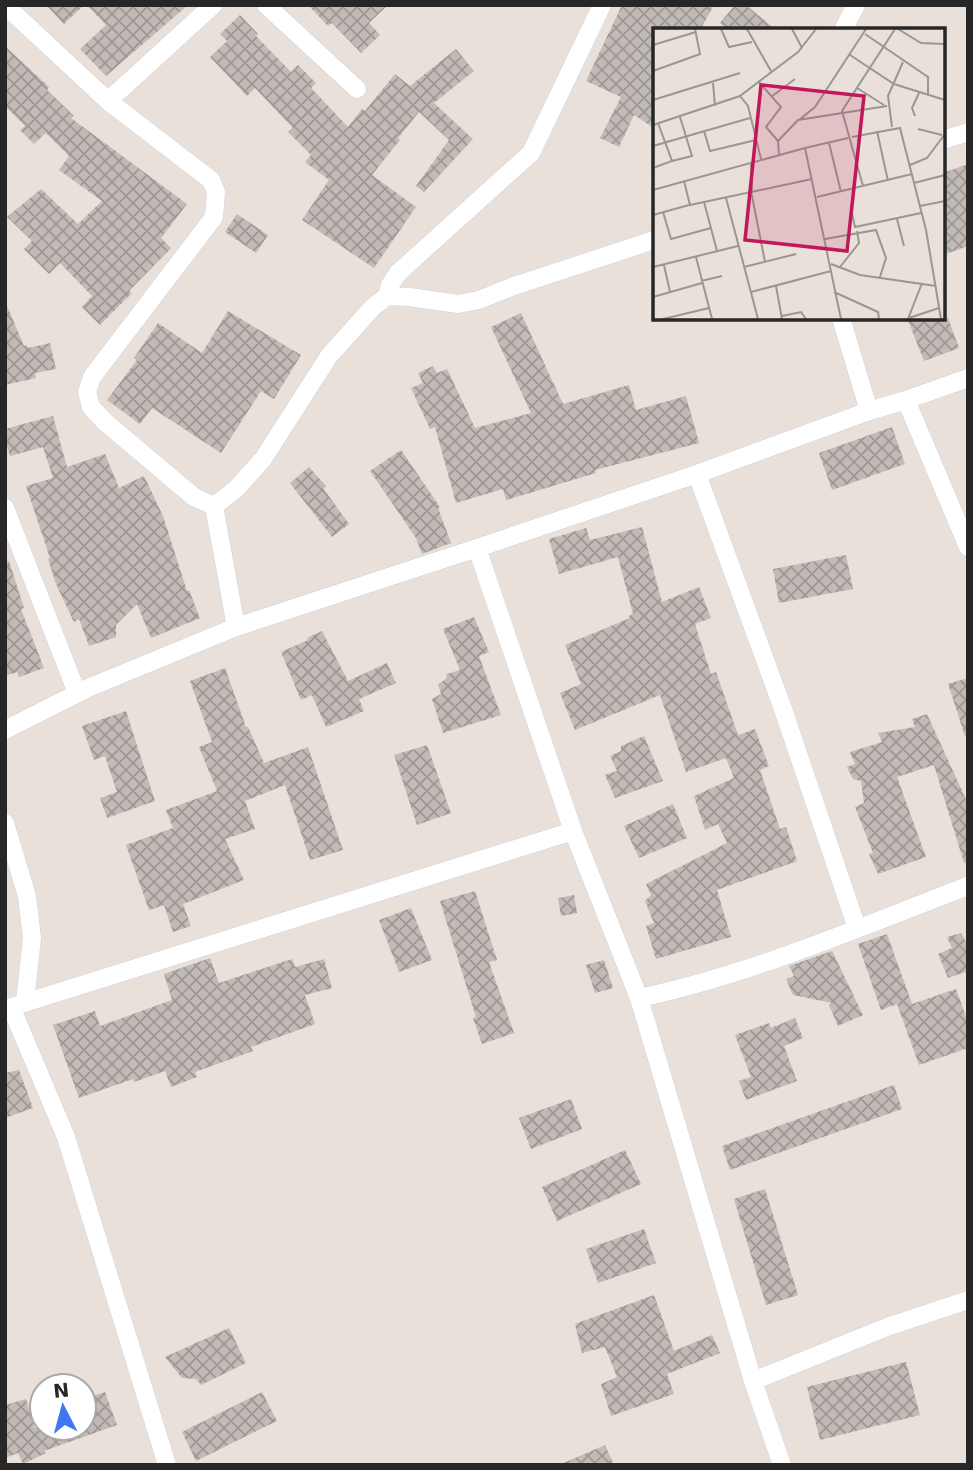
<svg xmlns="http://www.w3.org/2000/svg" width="973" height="1470" viewBox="0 0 973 1470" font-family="'DejaVu Sans',sans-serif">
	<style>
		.building { fill: url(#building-cross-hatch) }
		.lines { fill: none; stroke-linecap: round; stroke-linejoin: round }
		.street-casing { stroke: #ced4e0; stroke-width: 19 }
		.street { stroke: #fff; stroke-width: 18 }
		.inset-road { fill: none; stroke: #9b9692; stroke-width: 2 }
		.view { fill: #c2185b; fill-opacity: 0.15; stroke: #c2185b; stroke-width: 3.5 }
		.inset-edge { fill: none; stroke: #272727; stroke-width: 3.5 }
	</style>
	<defs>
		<pattern id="building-cross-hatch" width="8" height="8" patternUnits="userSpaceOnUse" patternTransform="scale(1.75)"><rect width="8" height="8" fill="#c2bab6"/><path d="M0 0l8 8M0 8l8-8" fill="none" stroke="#9e9794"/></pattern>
	</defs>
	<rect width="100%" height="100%" fill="#e9e0d9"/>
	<path class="building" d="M46 5H84L64 24Z
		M87 5H188L106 76 80 49 106 25Z
		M308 5H388L369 23 380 35 361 53 332 23 328 26Z
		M622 5H714L700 30H654V128L634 115 619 147 600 138 621 97 586 81Z
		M735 5H746L776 30H728L720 23Z
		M240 15 258 34 256 36 291 72 298 65 316 83 311 88 348 127 362 109 365 111 395 74 410 86 456 49 474 71 434 103 473 139 424 192 416 186 449 140 419 112 398 138 400 140 372 175 416 207 374 268 302 220 329 180 305 162 311 155 288 132 293 128 255 88 247 96 210 57 227 41 220 34Z
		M5 46 49 87 47 90 74 116 71 118 187 204 161 238 171 248 129 291 132 293 100 325 82 307 92 296 60 263 49 274 24 249 32 241 7 217 41 189 78 224 102 201 59 170 69 156 46 133 34 144 20 130 25 126 5 106Z
		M968 164V246L943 255V173Z
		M237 214 268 235 256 253 225 232Z
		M5 301 24 346 27 345 28 348 50 343 56 369 35 373 36 378 5 385Z
		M228 311 301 355 274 399 261 391 221 453 152 408 140 424 107 400 137 360 134 358 158 323 202 353Z
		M521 313 563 404 629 385 636 410 686 396 699 443 595 470 596 473 506 500 503 489 456 503 435 427 430 429 411 388 423 383 418 373 433 366 437 373 447 369 475 428 531 413 491 327Z
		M907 318H948L959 348 924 361Z
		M53 416 67 467 105 454 119 488 144 476 163 516 187 591 189 590 200 618 151 638 137 604 116 625V637L89 646 79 619 74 622 56 584 48 559 50 558 26 486 53 478 43 447 10 456 5 440V429Z
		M892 427 905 464 832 490 819 453Z
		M401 450 440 507 438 508 451 543 422 554 416 538 370 471Z
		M309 467 326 486 323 488 349 524 332 537 290 483Z
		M642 527 662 602 699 587 711 618 695 624 711 674 716 672 738 735 755 729 769 766 760 770 780 829 786 827 797 861 717 890 731 937 656 959 646 926 654 923 645 901 651 895 646 884 727 843 718 824 705 830 694 796 734 778 726 758 686 772 660 695 575 730 560 693 581 684 565 645 630 618 629 616 633 614 618 557 559 574 549 539 586 528 590 540Z
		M846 555 853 589 779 603 773 569Z
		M5 561H9L24 608 21 609 44 668 19 677 17 672 5 676Z
		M474 617 489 652 479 656 501 715 443 733 432 699 441 694 438 684 446 679 447 674 460 670 443 629Z
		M322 631 348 681 387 663 396 683 359 699 364 711 326 727 312 695 301 700 281 652 308 640 307 638Z
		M225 668 246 727H248L264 763 308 747 343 850 310 860 285 785 245 801 255 829 225 839 244 880 183 904 191 926 173 932 164 905 149 910 126 845 173 828 166 810 217 791 199 747 212 742 190 681Z
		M968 678V735L965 736 948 684Z
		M126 711 155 801 107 818 100 798 117 792 105 756 94 760 82 726Z
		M927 714 968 804V863H964L934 765 897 777 926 857 878 874 869 854 873 853 855 807 864 803 861 781 853 779 847 767 855 764 850 752 882 742 878 733 915 727 912 719Z
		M644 736 663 781 615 798 605 775 617 771 610 756 621 751V746Z
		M427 745 451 813 417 825 394 755Z
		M673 804 687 838 639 858 624 826Z
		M475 891 497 960 489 962 514 1033 482 1044 473 1018 476 1017 440 901Z
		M574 895 577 913 561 916 558 898Z
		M411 908 432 960 399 972 379 920Z
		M961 933 968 945V971L948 978 938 954 952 948 947 937Z
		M887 934 912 1004 956 989 968 1022V1048L919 1065 897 1004 881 1010 858 944Z
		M832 951 863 1015 838 1026 829 1005 832 1003 793 995 786 979 794 976 789 966Z
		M210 958 219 983 292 959 295 967 324 959 332 988 305 995 315 1024 251 1047 253 1051 195 1072 197 1077 171 1087 165 1071 134 1082 133 1079 79 1098 53 1025 95 1011 100 1026 172 1000 164 974Z
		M604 960 613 988 595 993 586 965Z
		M795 1018 803 1038 784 1046 797 1081 746 1100 739 1081 751 1077 735 1035 769 1023 771 1028Z
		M19 1070 33 1108 5 1118V1073Z
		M894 1085 902 1109 730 1170 722 1146Z
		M571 1099 582 1129 531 1149 519 1118Z
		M625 1150 641 1184 557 1221 542 1187Z
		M765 1189 798 1295 766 1305 734 1199Z
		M644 1229 656 1263 598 1283 586 1249Z
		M654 1295 674 1351 712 1335 720 1353 667 1374 674 1394 611 1416 601 1384 617 1377 605 1347 582 1353 575 1324Z
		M229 1328 246 1363 201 1385 196 1379 182 1378 165 1357Z
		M906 1362 920 1415 820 1440 807 1387Z
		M105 1392 117 1425 44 1451 46 1453 23 1464 18 1453 5 1458V1405L26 1399 35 1428H84V1399Z
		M262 1392 277 1421 196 1461 182 1432Z
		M605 1445 614 1465H559Z"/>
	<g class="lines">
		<defs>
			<path id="street" d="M5 5 108 101 211 180 216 192 214 217 92 377 87 392 91 407 105 422 194 497 214 506
				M266 5 357 89
				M843 30 856 5
				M108 101 213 5
				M943 140 968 132
				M387 296 390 285 398 273 531 153 602 5
				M841 318 869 411
				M906 400 968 378
				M697 474 783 709 857 928
				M214 506 236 489 263 459 329 356 372 308 387 296 409 297 458 304 479 300 511 287 654 240
				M214 506 236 627
				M5 508 77 693
				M477 548 697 474 869 411 906 400 968 547
				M5 730 88 688 236 627 477 548 573 831 639 998 753 1381 782 1465
				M5 823 27 896 32 938 25 1002
				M639 998C752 974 860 927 968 886
				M11 1007 66 1137 167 1465
				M5 1009 573 831
				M753 1381 887 1327 968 1300"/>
		</defs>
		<use href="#street" class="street-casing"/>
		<use href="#street" class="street"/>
	</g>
	<g transform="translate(653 28)">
		<rect width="292" height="292" fill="#e9e0d9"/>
		<path class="inset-road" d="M68 1 76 19 99 14M94 1 118 43M139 1 149 20M245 1 268 15 292 16M212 6 275 49V67M0 17 43 4M197 27 241 56 292 72M0 43 47 26 42 1M105 53 128 79 113 99 125 113 126 126M60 55 62 78M204 60 231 77M87 68 95 78 108 131M118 69 142 51M0 72 87 45M262 88 259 80 266 65M146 92 162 79 213 1M0 97 87 68 145 24 163 1M239 99 235 68 250 34M265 101 289 107M51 103 57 123 103 112M224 103 235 153M199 109 247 100 273 202 288 291M125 113 145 92 234 78M176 115 188 164M0 118 97 90M152 120 195 110M19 133 39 128 27 89M98 135 99 163M257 137 274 130 292 106M0 140 19 133 5 95M31 153 37 177 159 151M261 155 292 147M210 158 189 83 242 1M0 162 152 120 188 291M98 163 112 234M164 169 259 146M73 170 105 291M51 174 64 223M267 178 292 173M198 181 202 199 268 185M10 184 18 211 58 200M0 187 36 177M244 191 251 218M172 211 223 202 233 230 227 249M43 229 59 291M178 236 207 247 283 258M11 237 17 264M0 239 85 218M91 239 143 226M187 239 206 215 204 203M48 253 69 248M123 258 129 291M98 264 178 243M181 264 225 284 226 291M0 269 49 255M129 288 148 284 153 291M256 290 286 280M10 291 56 280M255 291 269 255"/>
		<path class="view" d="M108 57 211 68 194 223 92 212Z"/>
		<rect width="292" height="292" class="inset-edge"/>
	</g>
	<rect width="973" height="1470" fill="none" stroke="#272727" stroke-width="14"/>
	<g transform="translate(63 1407) rotate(354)"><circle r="33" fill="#ffffff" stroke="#a9a9a9" stroke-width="2"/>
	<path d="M0-5L12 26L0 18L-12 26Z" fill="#3d77f2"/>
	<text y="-10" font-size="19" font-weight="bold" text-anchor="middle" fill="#272727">N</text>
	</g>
</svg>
